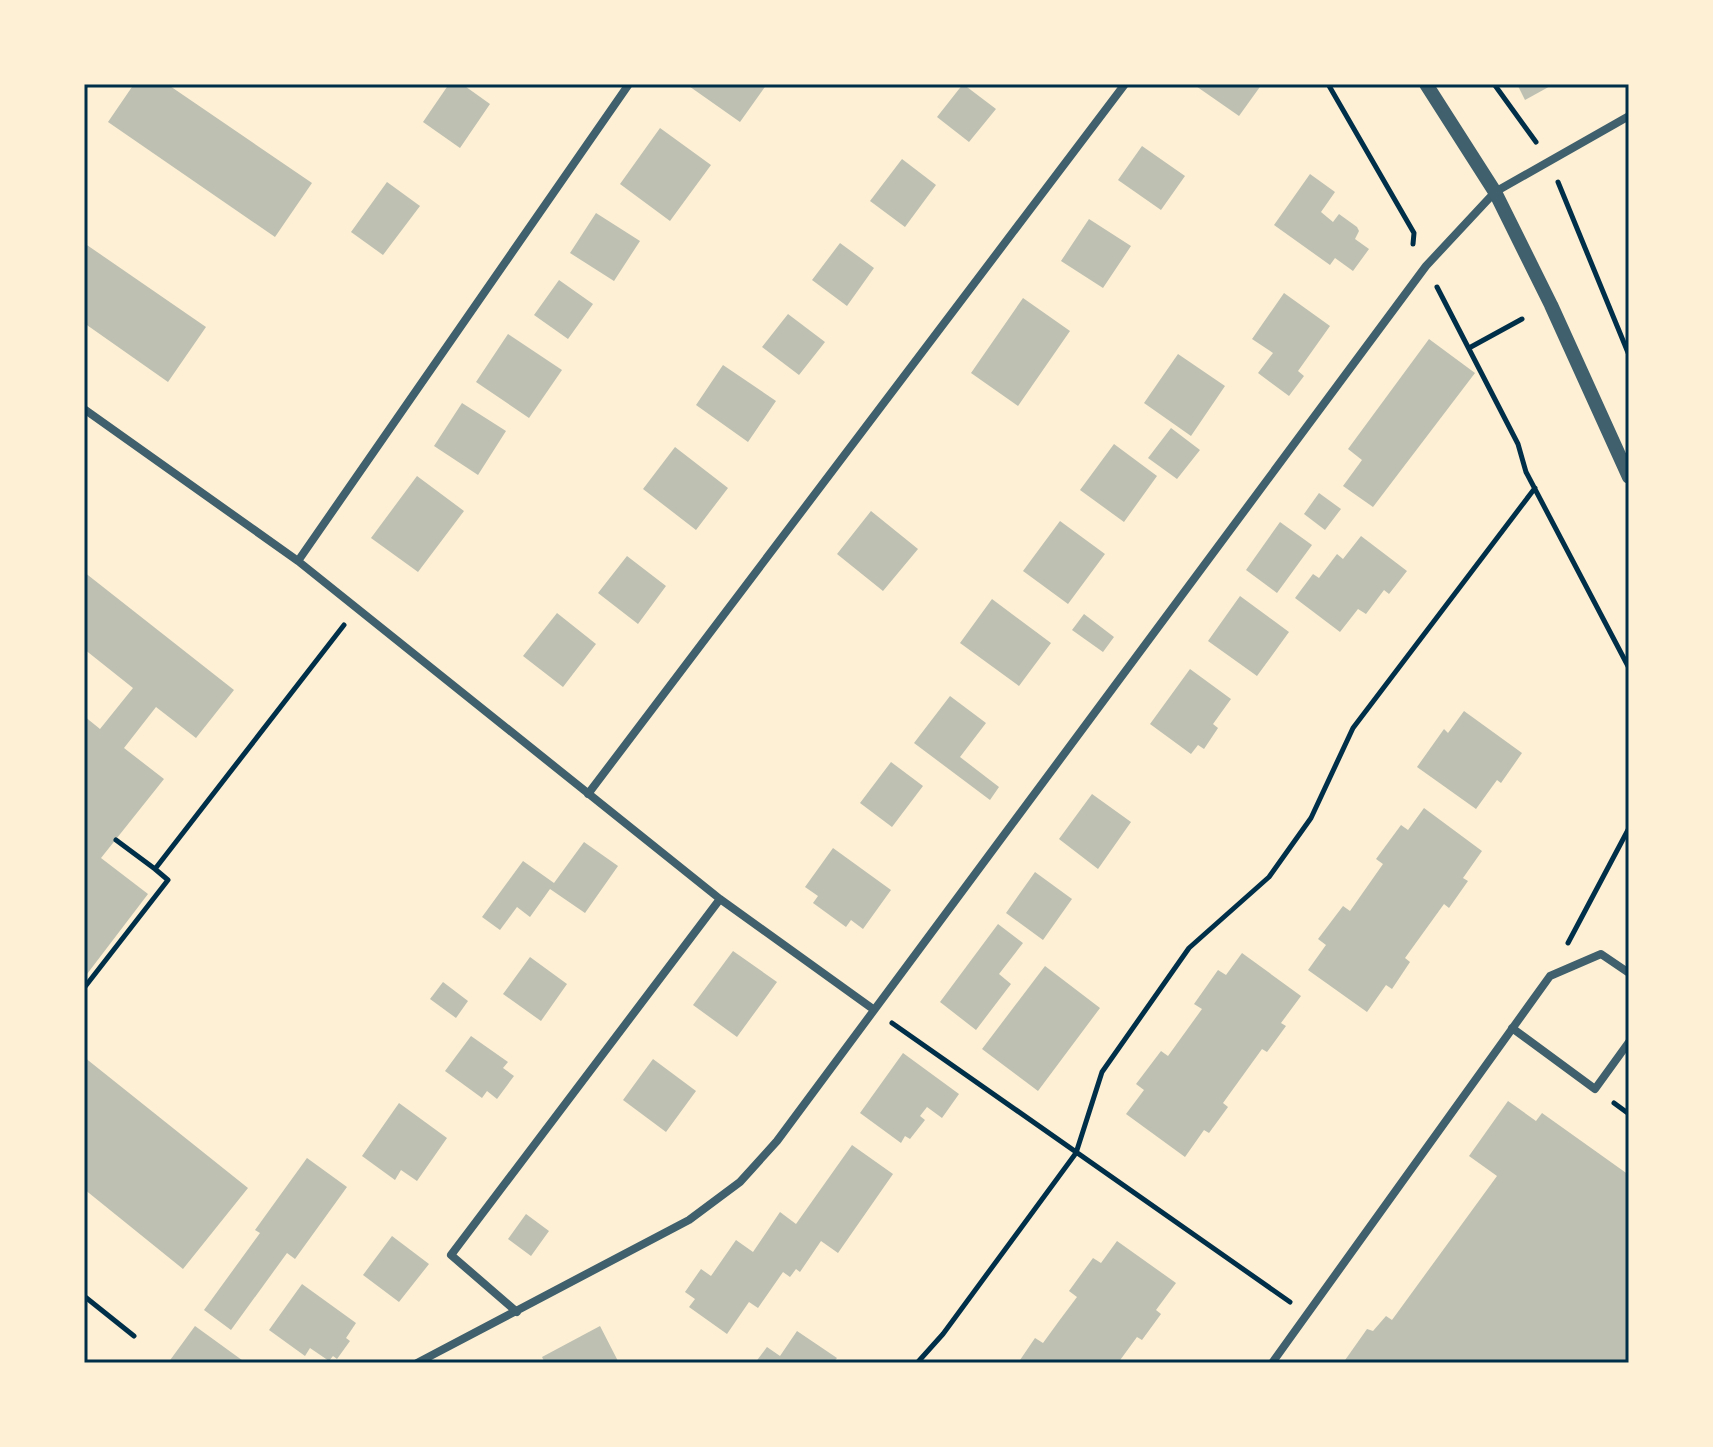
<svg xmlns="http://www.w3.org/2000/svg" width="1713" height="1447" viewBox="0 0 1713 1447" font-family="Jost,sans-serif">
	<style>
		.building { fill: #bec0b2 }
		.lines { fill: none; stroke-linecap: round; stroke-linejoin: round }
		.path { stroke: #003049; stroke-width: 5 }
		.minor { stroke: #3f606c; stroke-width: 8 }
		.tertiary { stroke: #3f606c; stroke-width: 14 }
		.neatline { fill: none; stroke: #003049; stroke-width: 3 }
	</style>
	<rect width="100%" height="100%" fill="#fdf0d5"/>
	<path class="building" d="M134 84H167L312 183 275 237 108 122Z
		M449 84H462L490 104 460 148 423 122Z
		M686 84H767L740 122Z
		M963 84 996 109 969 142 937 117Z
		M1193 84H1262L1239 116Z
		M1517 84H1554L1525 100Z
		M660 128 711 165 670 221 620 184Z
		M1142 146 1185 176 1161 210 1118 180Z
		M902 159 936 185 905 227 870 201Z
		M1310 174 1335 192 1321 212 1333 222 1339 214 1357 227 1359 231 1355 239 1369 249 1353 271 1335 258 1330 265 1274 225Z
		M387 182 420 206 383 255 351 232Z
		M596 213 640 241 614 281 570 253Z
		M1089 219 1131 246 1103 288 1061 261Z
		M84 243 206 327 168 382 84 323Z
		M840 243 874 268 847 306 812 280Z
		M559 280 593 304 568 339 534 315Z
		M1284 293 1330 326 1298 371 1304 376 1289 396 1258 373 1273 353 1252 339Z
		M1023 298 1070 331 1018 406 971 373Z
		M788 314 825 342 799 375 762 347Z
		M508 334 562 370 529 418 476 382Z
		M1429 339 1475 373 1373 507 1343 486 1362 460 1348 449Z
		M1178 354 1225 386 1191 436 1144 403Z
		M723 365 776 401 748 442 696 405Z
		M462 403 506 431 478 475 434 446Z
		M1171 428 1200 450 1177 479 1148 458Z
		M1114 444 1157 476 1124 522 1080 490Z
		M675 447 728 488 696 530 643 489Z
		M417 476 464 511 418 572 371 538Z
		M1319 493 1341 509 1325 530 1304 514Z
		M871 511 918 549 883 591 837 554Z
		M1060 521 1105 554 1068 604 1023 571Z
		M1280 522 1312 545 1277 593 1246 570Z
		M1361 536 1407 571 1389 594 1384 590 1366 614 1358 609 1340 632 1295 598 1313 574 1319 578 1337 554 1343 559Z
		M627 556 666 586 638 624 598 593Z
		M84 572 234 690 196 738 156 707 124 748 164 779 101 858 148 894 84 978V716L100 729 133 688 84 649Z
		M1240 596 1289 632 1257 676 1208 641Z
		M992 599 1051 643 1019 686 960 643Z
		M557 613 596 644 563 687 523 656Z
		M1084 614 1114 637 1103 652 1072 630Z
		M1190 669 1231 699 1213 724 1218 728 1204 749 1198 745 1191 754 1150 724Z
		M950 696 986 723 960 757 999 787 990 800 914 743Z
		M1464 711 1522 753 1501 783 1497 780 1476 809 1417 767 1444 729 1448 733Z
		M891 762 923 786 892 827 860 803Z
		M1092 794 1131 822 1098 869 1059 839Z
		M1424 808 1482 851 1463 878 1468 881 1449 908 1444 904 1405 958 1410 962 1392 989 1386 985 1367 1012 1308 970 1326 945 1318 939 1343 906 1350 911 1383 864 1376 859 1401 825 1408 830Z
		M584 842 618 866 585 913 550 889 530 917 517 907 500 930 482 917 523 861 554 883Z
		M833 848 891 890 863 929 851 920 846 927 813 903 818 896 805 887Z
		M1035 872 1072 899 1043 940 1006 913Z
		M998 924 1023 943 999 974 1011 984 976 1030 940 1002Z
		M733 951 777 982 737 1037 693 1005Z
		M1242 953 1301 996 1281 1023 1286 1026 1267 1052 1262 1049 1223 1103 1228 1107 1209 1133 1204 1130 1185 1157 1126 1114 1144 1090 1136 1084 1161 1051 1168 1056 1202 1009 1194 1004 1218 970 1226 975Z
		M530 957 567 984 541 1021 503 994Z
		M1045 966 1100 1008 1038 1091 982 1049Z
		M443 982 468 1001 456 1018 430 999Z
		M471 1036 508 1062 503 1068 514 1076 497 1099 487 1091 482 1098 445 1071Z
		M903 1053 959 1094 942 1118 927 1107 920 1116 925 1120 910 1139 905 1136 901 1143 860 1113Z
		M84 1057 248 1188 183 1269 84 1189Z
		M653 1059 696 1091 666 1132 623 1100Z
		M1508 1101 1536 1121 1542 1113 1629 1175V1363H1343L1367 1329 1373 1331 1386 1316 1392 1320 1497 1176 1469 1156Z
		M399 1103 447 1138 417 1181 401 1170 395 1180 362 1156Z
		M852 1145 893 1174 838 1253 821 1241 800 1272 796 1269 790 1277 783 1272 758 1308 749 1302 727 1334 689 1307 695 1299 685 1292 701 1269 711 1276 736 1240 753 1252 780 1212 796 1224Z
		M307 1158 347 1187 295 1259 287 1253 231 1330 204 1310 260 1233 255 1230Z
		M526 1214 549 1231 531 1256 508 1239Z
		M392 1236 429 1264 399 1302 363 1275Z
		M1117 1241 1176 1283 1156 1310 1161 1314 1142 1340 1137 1337 1118 1363H1018L1035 1338 1043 1343 1059 1321 1077 1297 1069 1291 1093 1258 1101 1263Z
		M302 1284 356 1323 346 1338 350 1341 337 1359 333 1356 329 1361 310 1348 305 1356 269 1330Z
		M195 1326 246 1363H168Z
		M600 1326 619 1363H545L542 1357Z
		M797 1331 837 1358 833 1363H755L767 1347 780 1356Z"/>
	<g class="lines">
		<path class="path" d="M1328 84 1414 233 1413 244
			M1494 84 1536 142
			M1558 182 1629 355
			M1437 287 1518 444 1526 472 1629 668
			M1469 348 1522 319
			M116 840 155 869
			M1568 943 1629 828
			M84 988 168 880 155 869 344 625
			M892 1023 1290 1302
			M1614 1103 1629 1114
			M84 1296 134 1336
			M917 1363 943 1334 1076 1153 1102 1072 1189 948 1269 877 1311 818 1353 728 1535 488"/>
		<path class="minor" d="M84 85 85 84
			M84 409 298 561 720 899 873 1009
			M298 561 629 84
			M588 794 1125 84
			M1512 1028 1595 1089 1629 1042
			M517 1312 451 1255 720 899
			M417 1363 689 1220 740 1182 777 1141 1426 266 1495 192 1629 116
			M1272 1363 1550 976 1601 954 1629 973"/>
		<path class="tertiary" d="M1426 84 1495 192 1551 305 1629 477"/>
	</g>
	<rect width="1713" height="1447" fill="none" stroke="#fdf0d5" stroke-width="172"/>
	<rect x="86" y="86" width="1541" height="1275" class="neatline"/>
</svg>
